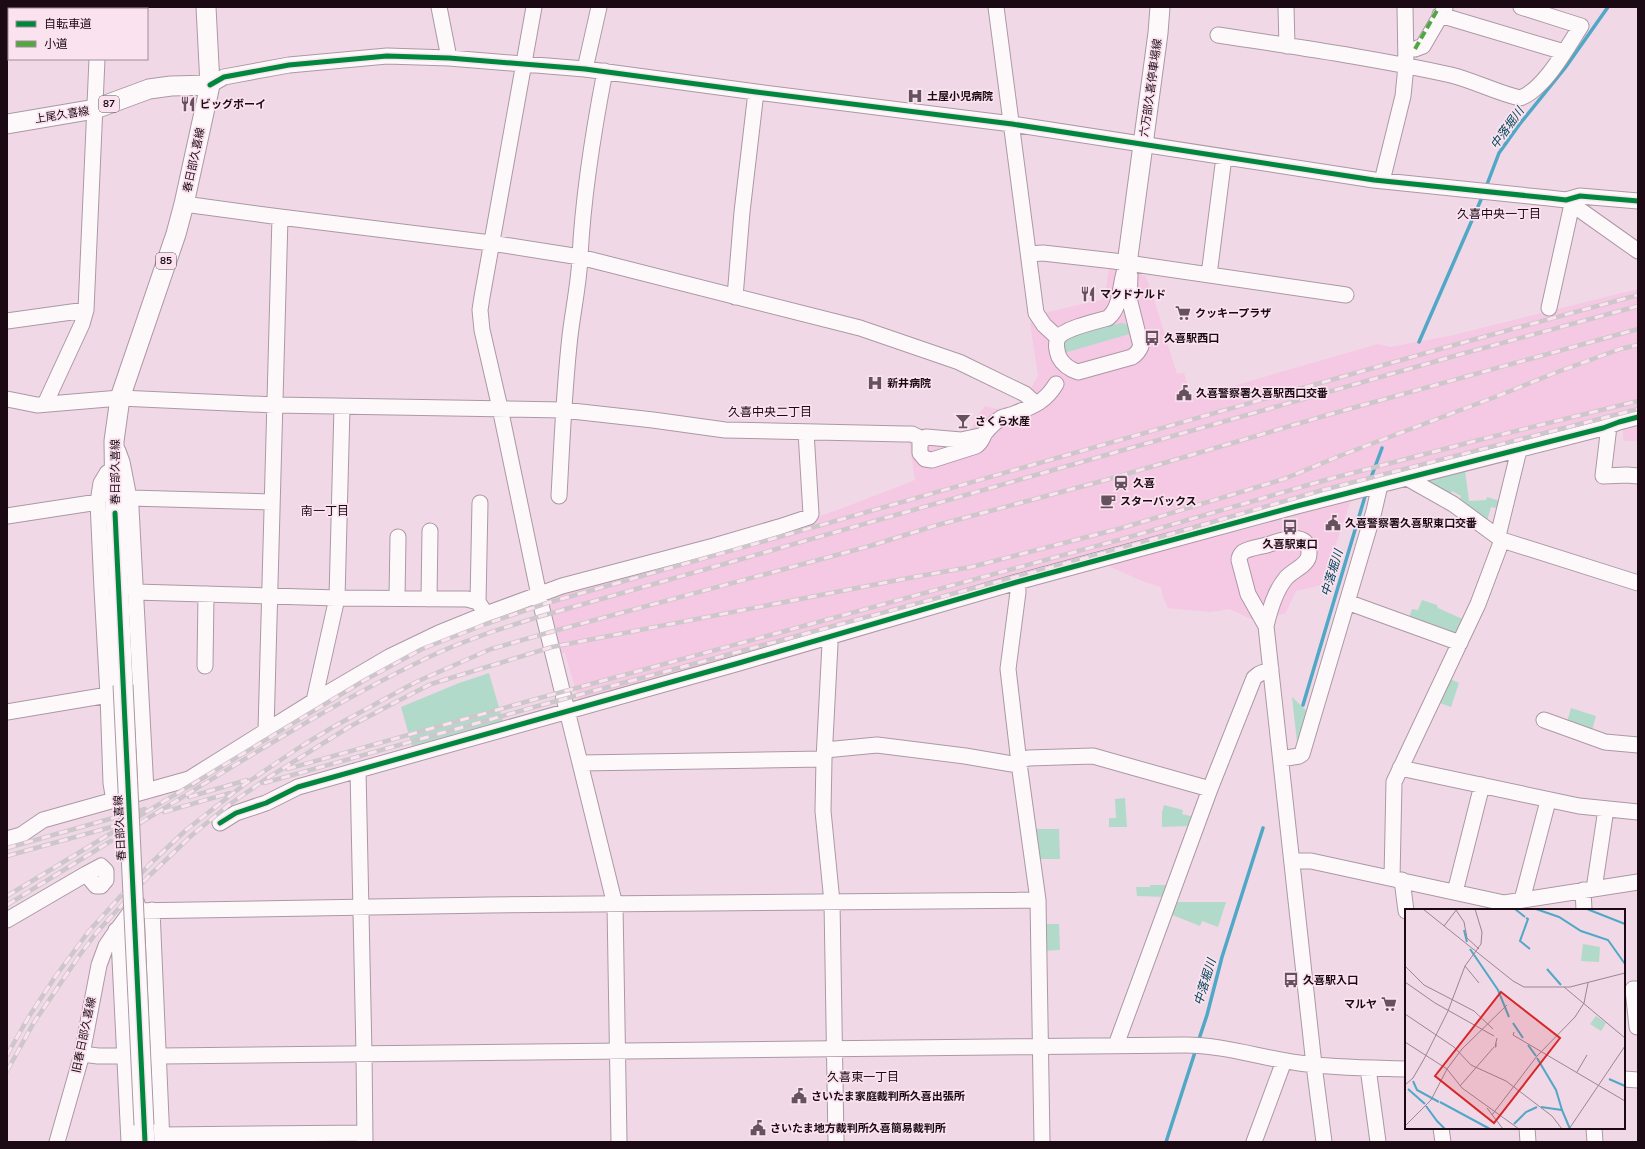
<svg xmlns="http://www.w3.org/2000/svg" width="1645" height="1149" viewBox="0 0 1645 1149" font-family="'Nunito Sans','Noto Sans JP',sans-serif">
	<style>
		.built { fill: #f5c8e3 }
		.green { fill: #b2daca }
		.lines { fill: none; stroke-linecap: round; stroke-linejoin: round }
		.stream { stroke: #50a8c6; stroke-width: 3.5 }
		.minor-casing { stroke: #ac98a4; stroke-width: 17 }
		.major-casing { stroke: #ac98a4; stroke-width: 21 }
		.minor { stroke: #fdf9fb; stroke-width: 15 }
		.major { stroke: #fdf9fb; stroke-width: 19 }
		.rail-casing { stroke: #cdc6ca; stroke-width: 4.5 }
		.rail { stroke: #fae3ef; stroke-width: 3; stroke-dasharray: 9; stroke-linecap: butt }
		.major-bridge-casing { stroke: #ac98a4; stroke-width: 21; stroke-linecap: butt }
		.major-bridge { stroke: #fdf9fb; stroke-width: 19 }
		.quiet { stroke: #52a742; stroke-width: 4; stroke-dasharray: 8 4; stroke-linecap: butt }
		.cycleway-casing { stroke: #fae3ef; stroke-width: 8 }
		.cycleway { stroke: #00873e; stroke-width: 5 }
		.labels { text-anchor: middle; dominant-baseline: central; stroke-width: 3.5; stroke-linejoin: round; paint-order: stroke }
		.shield { fill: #fae3ef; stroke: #5e4a56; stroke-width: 1 }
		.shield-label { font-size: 10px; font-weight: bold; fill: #1b0914 }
		.street-label { font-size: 11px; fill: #1b0914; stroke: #fae3ef }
		.poi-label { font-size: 11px; font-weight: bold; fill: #1b0914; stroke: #fae3ef; text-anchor: start }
		.water-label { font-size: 12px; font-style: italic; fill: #004659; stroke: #fae3ef }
		.neighbourhood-label { font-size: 12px; fill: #1b0914; stroke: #fae3ef }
		.inset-river { fill: none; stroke: #50a8c6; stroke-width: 2 }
		.inset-road { fill: none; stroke: #9b8593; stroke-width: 1 }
		.view { fill: #d62828; fill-opacity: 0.15; stroke: #d62828; stroke-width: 2 }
		.inset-edge { fill: none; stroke: #1b0914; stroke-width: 2 }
	</style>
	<rect width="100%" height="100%" fill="#f0d8e7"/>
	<path class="built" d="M1109 268 1117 270 1134 278 1138 274 1145 276 1151 290 1177 374 1184 373 1192 398 1378 344 1390 347 1454 335 1638 289V414L579 701 565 653H562L547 598 768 534 843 508 915 480 909 441 910 427 969 434 978 415 985 406 997 409 1022 403 1038 376 1030 323 1043 313 1101 300 1105 296Z
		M1638 423V441H1623V426Z
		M1351 500 1322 585 1296 591 1285 614 1251 619 1230 609 1210 612 1168 608 1163 597 1161 587 1142 581 1104 564 1222 531H1239Z"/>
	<path class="green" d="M1122 323 1129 325 1133 333 1064 353 1062 346 1071 336 1077 333Z
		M1465 470 1469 501 1486 500 1487 497 1503 502 1501 509 1491 507 1487 521 1458 502 1461 496 1452 491 1449 497 1422 480Z
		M1422 600 1437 605 1438 608 1467 621 1459 639 1408 621 1412 609 1418 610Z
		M489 673 503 721 412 746 401 707 459 683Z
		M1450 679 1459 683 1451 707 1437 702Z
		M1292 697 1310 714 1298 751Z
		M1571 708 1596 716 1591 734 1566 726Z
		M1125 798 1127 827H1109V818H1116L1115 799Z
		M1164 805 1183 810 1182 814 1194 817 1191 826 1162 827V812Z
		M1032 829H1059L1060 859H1037Z
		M1150 885H1169L1165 897 1137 896 1136 887H1150Z
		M1174 902H1226L1218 927 1202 921 1200 926 1170 914Z
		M1043 924H1059L1060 950 1043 951Z"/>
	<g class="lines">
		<path class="stream" d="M1486 187 1499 153 1519 125 1565 68 1608 7
			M1419 342 1483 195
			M1369 483 1382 448
			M1303 705 1366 493
			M1198 1042 1207 1015 1222 957 1263 828
			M1166 1142 1196 1049"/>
		<defs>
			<path id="minor" d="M439 7 449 58
				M534 7 482 297 480 310 482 330 500 408 541 605 615 905 619 1142
				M996 7 1036 313 1044 325 1058 338
				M1286 7 1287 46
				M99 9V7
				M1440 15 1564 52
				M1218 35C1296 47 1375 58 1451 75 1475 81 1497 93 1520 98 1544 90 1568 46 1581 26L1521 7
				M1406 48 1415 49 1423 46 1445 8
				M585 69 599 7
				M210 85 224 77 289 65 387 56 449 58 585 69 756 92 1012 124 1374 180 1549 198 1566 200 1580 196 1638 201
				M1382 181 1403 96 1406 66 1405 7
				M1566 200 1638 251
				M184 204 280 217 491 243 580 257 860 328 959 362 1025 394 1036 404
				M1029 254 1043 253 1114 261 1346 295
				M1127 264 1130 276 1129 298 1141 346C1139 351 1137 354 1132 357L1078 372C1069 369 1063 365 1059 357 1057 352 1055 343 1058 338 1063 329 1097 321 1108 318 1123 306 1119 280 1127 264Z
				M1209 275 1224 157
				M735 297 742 212 756 92
				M1549 308 1572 204
				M7 321 86 310
				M7 399 37 405 120 398 275 405 563 410 653 420 725 430 904 434H912L922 439
				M45 404 82 324 86 310 97 59
				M342 407 337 598 314 701 389 657 439 633 486 614
				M1609 426 1603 476 1627 475 1638 476
				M984 435 961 440 926 437 920 443V453L925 459 932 460 976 446C982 442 982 438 985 433 989 428 995 422 1001 418 1006 416 1012 415 1016 413 1034 406 1046 401 1056 384
				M118 451 122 462 131 508 146 791
				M1407 478 1453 504 1502 540 1638 583
				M559 496C562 442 564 389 570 336 573 310 579 283 580 257 583 195 593 133 605 71
				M130 498 272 502
				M7 516 98 502
				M1498 536 1519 450
				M1017 582 1018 592 1008 669 1019 763 1038 900 1042 1142
				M135 592 337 598 467 599 478 602 486 614 562 586 714 546 779 527 809 517 811 514 806 432
				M397 598 398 537
				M429 599 430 531
				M478 602 480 503
				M1347 602 1460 643
				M1266 626 1248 594 1239 560C1239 557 1240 555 1243 552 1249 548 1259 547 1267 545 1279 541 1310 529 1309 554 1309 565 1293 570 1286 578 1275 591 1270 609 1266 626L1314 1065 1324 1142
				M828 637 830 644 824 759 823 811 832 902 836 1142
				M205 666 206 594
				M7 712 108 695
				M1544 720 1605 742 1638 745
				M266 730 280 217
				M825 750 877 745 965 756 1012 764 1028 758 1093 756 1210 789
				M1281 759 1299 756 1302 754 1374 511 1380 485
				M581 763 824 759
				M1400 768 1579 806 1638 812
				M358 770 364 1054 365 1142
				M114 801 111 783 108 695 102 589 98 502 101 483 107 473 114 469
				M220 823 236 813 266 803 298 787 739 663 1017 582 1297 506 1603 428 1619 422 1638 417
				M7 839 21 835 43 820 189 779 314 701
				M1293 861H1311L1504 903 1638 882
				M101 866 106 871V880L101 886H96L86 874Z
				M1392 878 1394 782 1478 604 1502 540
				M1402 880 1406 911
				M1594 889 1606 809
				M1583 890 1584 910
				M1455 892 1482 785
				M1522 900 1548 801
				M152 910 162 1142
				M131 911 489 905 1038 900
				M7 920 86 874
				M116 930 119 939 129 1142
				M1637 1027 1633 989H1638
				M1116 1045 1210 789 1254 678 1259 674 1271 669
				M82 1054 98 1056H162L1185 1045C1224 1045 1261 1058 1299 1063 1334 1068 1370 1068 1406 1069
				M1368 1068 1378 1142
				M1624 1079 1638 1080
				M1441 1128 1443 1142
				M1527 1128 1528 1142
				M1594 1128 1595 1142
				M162 1135 365 1133
				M57 1142 82 1054 99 965 106 946 112 937 137 903
				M1254 1142 1284 1061"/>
			<path id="major" d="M7 124 95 109 149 89 171 86 210 85
				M1127 264 1158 33 1160 7
				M123 685 115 509 114 441 120 398 176 234 184 204 210 85 206 7
				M144 1125 145 1142"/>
		</defs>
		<use href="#minor" class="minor-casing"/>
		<use href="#major" class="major-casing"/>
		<use href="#minor" class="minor"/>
		<use href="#major" class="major"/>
		<defs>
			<path id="rail" d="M287 769 536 699 1126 538 1322 481 1479 440 1638 401
				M264 783 538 706 1126 547 1323 490 1638 409
				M189 797 247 780
				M164 812 230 793
				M140 823C234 766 327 706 427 658 462 641 500 629 538 617L1099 457 1458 355 1638 306
				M7 848 145 809
				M7 856 122 824
				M7 896 365 680 422 649 486 624 547 603 1454 345 1638 295
				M7 905 111 841
				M7 1055 28 1018 55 977 89 931 149 865 186 830 245 784 300 747 333 727 416 682 491 649 554 631 870 546 934 526 1106 480 1331 414 1638 329
				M7 1071 33 1024 79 956 97 932 120 907 149 876 192 835 230 804 266 779 349 727 390 705 431 684 552 647 914 577 971 567 1122 528 1284 479 1342 455 1503 394 1552 374 1620 349 1638 345"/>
		</defs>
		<use href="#rail" class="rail-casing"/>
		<use href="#rail" class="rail"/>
		<defs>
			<path id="major-bridge" d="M123 685 144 1125"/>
		</defs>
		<use href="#major-bridge" class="major-bridge-casing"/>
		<use href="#major-bridge" class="major-bridge"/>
		<path class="quiet" d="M1415 49 1439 7"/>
		<defs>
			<path id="cycleway" d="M210 85 224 77 289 65 387 56 449 58 585 69 756 92 1012 124 1374 180 1549 198 1566 200 1580 196 1638 201
				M115 513 145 1142
				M220 823 236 813 266 803 298 787 739 663 1017 582 1297 506 1603 428 1619 422 1638 417"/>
		</defs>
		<use href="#cycleway" class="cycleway-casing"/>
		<use href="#cycleway" class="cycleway"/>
	</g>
	<defs>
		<symbol id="hospital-bare" viewBox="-9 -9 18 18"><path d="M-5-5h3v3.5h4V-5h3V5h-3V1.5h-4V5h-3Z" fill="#66515e" stroke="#fae3ef" stroke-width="2.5" paint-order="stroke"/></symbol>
		<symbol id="restaurant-bare" viewBox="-9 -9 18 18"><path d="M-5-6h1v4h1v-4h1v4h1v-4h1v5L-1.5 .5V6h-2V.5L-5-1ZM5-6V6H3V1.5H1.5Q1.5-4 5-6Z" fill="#66515e" stroke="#fae3ef" stroke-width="2.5" paint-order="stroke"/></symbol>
		<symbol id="supermarket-bare" viewBox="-9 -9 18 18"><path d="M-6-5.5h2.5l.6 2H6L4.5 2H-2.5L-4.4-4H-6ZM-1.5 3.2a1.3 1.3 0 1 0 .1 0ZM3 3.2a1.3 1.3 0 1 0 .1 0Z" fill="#66515e" stroke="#fae3ef" stroke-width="2.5" paint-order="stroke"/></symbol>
		<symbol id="bus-bare" viewBox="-9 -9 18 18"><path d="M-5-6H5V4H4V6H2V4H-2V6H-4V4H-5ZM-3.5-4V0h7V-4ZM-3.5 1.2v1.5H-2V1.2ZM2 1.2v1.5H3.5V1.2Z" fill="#66515e" stroke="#fae3ef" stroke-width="2.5" paint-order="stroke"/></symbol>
		<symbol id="civic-bare" viewBox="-9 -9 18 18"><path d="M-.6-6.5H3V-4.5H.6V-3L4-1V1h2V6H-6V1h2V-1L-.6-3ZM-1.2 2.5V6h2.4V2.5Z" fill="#66515e" stroke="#fae3ef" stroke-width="2.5" paint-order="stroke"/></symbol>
		<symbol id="bar-bare" viewBox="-9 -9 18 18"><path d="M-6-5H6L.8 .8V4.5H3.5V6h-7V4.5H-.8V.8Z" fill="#66515e" stroke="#fae3ef" stroke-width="2.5" paint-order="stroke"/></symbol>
		<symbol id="station-bare" viewBox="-9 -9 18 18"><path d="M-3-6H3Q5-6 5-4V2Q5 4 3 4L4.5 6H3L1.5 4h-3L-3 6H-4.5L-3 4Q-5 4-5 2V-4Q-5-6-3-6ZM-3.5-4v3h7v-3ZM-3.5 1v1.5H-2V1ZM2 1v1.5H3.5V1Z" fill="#66515e" stroke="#fae3ef" stroke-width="2.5" paint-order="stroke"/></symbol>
		<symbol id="cafe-bare" viewBox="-9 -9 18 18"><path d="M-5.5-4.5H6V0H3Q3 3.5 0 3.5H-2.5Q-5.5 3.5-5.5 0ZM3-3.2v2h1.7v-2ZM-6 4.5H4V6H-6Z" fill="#66515e" stroke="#fae3ef" stroke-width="2.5" paint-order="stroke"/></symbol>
	</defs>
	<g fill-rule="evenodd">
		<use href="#hospital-bare" x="904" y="85" width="22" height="22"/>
		<use href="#restaurant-bare" x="177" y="93" width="22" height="22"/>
		<use href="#restaurant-bare" x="1077" y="283" width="22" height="22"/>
		<use href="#supermarket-bare" x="1172" y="302" width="22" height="22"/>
		<use href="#bus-bare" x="1141" y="327" width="22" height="22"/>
		<use href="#hospital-bare" x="864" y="372" width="22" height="22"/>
		<use href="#civic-bare" x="1173" y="382" width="22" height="22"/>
		<use href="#bar-bare" x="952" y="410" width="22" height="22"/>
		<use href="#station-bare" x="1110" y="472" width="22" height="22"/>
		<use href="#cafe-bare" x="1097" y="490" width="22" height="22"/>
		<use href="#civic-bare" x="1322" y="512" width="22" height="22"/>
		<use href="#bus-bare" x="1279" y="516" width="22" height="22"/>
		<use href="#bus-bare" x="1280" y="969" width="22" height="22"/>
		<use href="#supermarket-bare" x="1378" y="993" width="22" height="22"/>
		<use href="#civic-bare" x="788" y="1085" width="22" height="22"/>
		<use href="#civic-bare" x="747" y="1117" width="22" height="22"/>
	</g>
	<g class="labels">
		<g class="shield">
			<rect x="99" y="96" width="20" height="16" rx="3"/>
			<rect x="156" y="253" width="20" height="16" rx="3"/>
		</g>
		<g class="shield-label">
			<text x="109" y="104">87</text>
			<text x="166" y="261">85</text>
		</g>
		<g class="street-label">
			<text transform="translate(1151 88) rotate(-82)">六万部久喜停車場線</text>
			<text transform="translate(62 115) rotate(-9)">上尾久喜線</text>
			<text transform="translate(194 160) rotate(-78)">春日部久喜線</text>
			<text transform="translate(115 472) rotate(-90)">春日部久喜線</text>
			<text transform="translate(120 828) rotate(-93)">春日部久喜線</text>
			<text transform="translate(84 1035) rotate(-78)">旧春日部久喜線</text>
		</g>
		<g class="poi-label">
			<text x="927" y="96">土屋小児病院</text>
			<text x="200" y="104">ビッグボーイ</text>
			<text x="1100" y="294">マクドナルド</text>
			<text x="1195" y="313">クッキープラザ</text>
			<text x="1164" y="338">久喜駅西口</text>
			<text x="887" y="383">新井病院</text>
			<text x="1196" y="393">久喜警察署久喜駅西口交番</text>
			<text x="975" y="421">さくら水産</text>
			<text x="1133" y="483">久喜</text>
			<text x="1120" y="501">スターバックス</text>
			<text x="1345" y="523">久喜警察署久喜駅東口交番</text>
			<text x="1290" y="544" text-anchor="middle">久喜駅東口</text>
			<text x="1303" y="980">久喜駅入口</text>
			<text x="1377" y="1004" text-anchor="end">マルヤ</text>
			<text x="811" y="1096">さいたま家庭裁判所久喜出張所</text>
			<text x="770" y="1128">さいたま地方裁判所久喜簡易裁判所</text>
		</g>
		<g class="water-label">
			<text transform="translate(1507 128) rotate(-54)">中落堀川</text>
			<text transform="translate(1332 573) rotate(-73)">中落堀川</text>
			<text transform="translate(1205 982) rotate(-73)">中落堀川</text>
		</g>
		<g class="neighbourhood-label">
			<text x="1499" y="214">久喜中央一丁目</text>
			<text x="770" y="412">久喜中央二丁目</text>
			<text x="325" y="511">南一丁目</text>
			<text x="863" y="1077">久喜東一丁目</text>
		</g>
	</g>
	<g transform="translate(1405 909)">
		<rect width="220" height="220" fill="#f0d8e7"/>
		<path d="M178 35 195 38 194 53 176 52ZM191 107 201 114 196 122 185 115Z" fill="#b2daca"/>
		<path class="inset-river" d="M110 0 120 8M131 0 154 8 176 22 203 31 220 55M182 0 220 15M121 9 123 10 115 32 125 40M59 21 62 33M65 40 93 81 104 108M142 60 156 76M108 114 118 129M123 136 131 147M132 149 151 181 157 201 136 198M204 170 220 177M8 172 12 181 34 193M3 180 20 195M35 193 85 220M21 197 32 212 40 220M157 201 165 220M109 215 121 203 132 198"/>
		<path class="inset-road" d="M18 0 108 72 119 78H165L220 64M51 1 59 13 62 29 74 40M39 17 52 0M0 57 19 76 69 102 88 120M60 57 74 74M0 73 30 94 89 127M159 78 220 129M0 105 49 138 66 156 101 172 147 207 157 220M109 123 108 126 220 192M0 133 42 160 57 179 114 220M91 134V138H90L92 129M42 160 57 140 102 96M172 163 182 146M0 176 8 169 19 150 43 102 60 57 76 35 77 23 70 0M55 177 89 138M82 199 98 220M87 206 132 147 170 108 179 94 183 74M0 217 26 191 42 160M164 220 220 137"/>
		<path class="view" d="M96 83 155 129 89 214 30 167Z"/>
		<rect width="220" height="220" class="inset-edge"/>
	</g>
	<rect width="1645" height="1149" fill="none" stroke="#1b0914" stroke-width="16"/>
	<rect x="8" y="8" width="140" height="52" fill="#fae3ef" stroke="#a18c97"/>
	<rect x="16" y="21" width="20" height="6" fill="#00873e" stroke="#a18c97"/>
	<text x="44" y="28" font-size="12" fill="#1b0914">自転車道</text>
	<rect x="16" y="41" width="20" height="6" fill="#52a742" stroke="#a18c97"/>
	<text x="44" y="48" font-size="12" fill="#1b0914">小道</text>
</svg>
